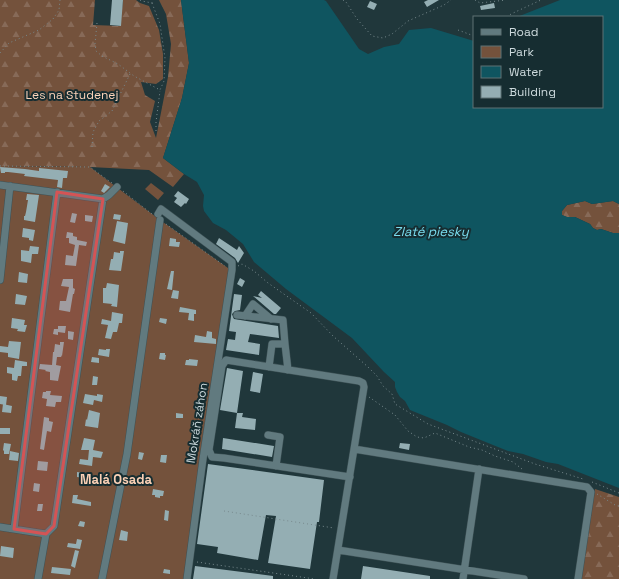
<svg xmlns="http://www.w3.org/2000/svg" width="619" height="579" viewBox="0 0 619 579" font-family="'Space Grotesk',sans-serif">
	<style>
		.green { fill: #74523c }
		.forest { fill: url(#forest-firs) }
		.water { fill: #0f5560 }
		.building { fill: #94aeb3 }
		.lines { fill: none; stroke-linecap: round; stroke-linejoin: round }
		.minor-casing { stroke: #3e5256; stroke-width: 8 }
		.path { stroke: #788a8e; stroke-width: 1; stroke-dasharray: 1 3; stroke-linecap: butt }
		.minor { stroke: #617a7f; stroke-width: 7 }
		.marked { fill: #d45455; fill-opacity: 0.2; stroke: #d45455; stroke-width: 3; stroke-linejoin: round }
		.labels { text-anchor: middle; dominant-baseline: central; stroke-width: 4; stroke-linejoin: round; paint-order: stroke }
		.park-label { font-size: 12px; fill: #fcd3b9; stroke: #162d31 }
		.street-label { font-size: 12px; fill: #ccd9dc; stroke: #162d31 }
		.water-label { font-size: 13px; font-style: italic; fill: #7addef; stroke: #162d31 }
		.neighbourhood-label { font-size: 13px; font-weight: bold; fill: #fad0b5; stroke: #162d31 }
	</style>
	<defs>
		<pattern id="forest-firs" width="22" height="20" patternUnits="userSpaceOnUse"><rect width="22" height="20" fill="#74523c"/><path d="M5 1l3.5 6h-7zM16 11l3.5 6h-7z" fill="#876a58"/></pattern>
	</defs>
	<rect width="100%" height="100%" fill="#20373b"/>
	<path class="green" d="M0 166 90 167 160 220 228 268 232 283 189 579H0Z
		M151 183 164 193 158 200 145 189Z"/>
	<path class="forest" d="M0 0H95L93 25 120 26 123 0H136L140 3 149 6 159 30 163 54V79L156 84 141 82 145 95 155 101 150 122 156 138 168 77 171 44 166 14 159 0H181L189 63 182 98 163 158 184 174 173 187 149 170 90 167 0 166Z
		M585 201 592 204 613 201 619 204V233H613L601 229 597 230 593 228 590 224 575 217H567L562 215V211L567 205Z
		M595 489 619 497V579H579Z"/>
	<path class="water" d="M181 0H324L326 1 359 49 368 54 384 47 399 44 409 30 431 28 474 41V107H602V17H517L560 0H619V204L613 201 592 204 585 201 567 205 562 211V215L567 217H575L590 224 593 228 597 230 601 229 613 233H619V488L558 464 546 462 523 454 508 451 493 445 461 432 447 425 410 410 405 401 400 397 397 392 395 387V382L384 372 352 338 286 289 254 262 243 244 226 230 213 223 204 211 203 206 204 195 197 182 184 174 163 158 182 98 189 63Z"/>
	<path class="building" d="M112 0H123L121 26 110 25Z
		M428 0H439L427 7 424 2Z
		M370 1 377 4 374 10 367 7Z
		M494 3 495 8 481 10 480 6Z
		M0 167 25 169 39 171V168L68 171 67 178H63L62 188 57 187 58 180 24 176 25 174 8 172H5V173H1Z
		M105 184 110 187 104 193 101 191Z
		M178 191 189 199 186 204 185 203 181 207 174 202 177 198 174 196Z
		M27 194 39 195 35 222 24 220V216H25L26 212 28 200H26Z
		M72 213 77 214 75 223 70 222Z
		M114 214 121 215 120 220 113 219Z
		M85 215 93 216 92 222 85 221Z
		M117 221 128 223 125 244 113 241Z
		M23 228 35 230 33 241 29 240V238L22 237Z
		M67 232 73 233V236L77 237V240L87 242 86 246 79 245 76 266 65 265 66 255 73 256 75 245 69 243V238H66Z
		M170 238 176 239V242H180L179 247 169 246Z
		M219 238 237 250 239 246 244 253 238 263 235 258 216 244Z
		M30 246 39 247 38 254H32L31 263 21 261V250L29 251Z
		M120 251H124L121 271 109 270 111 259H113L114 252 120 253Z
		M171 271H174L172 290 167 289Z
		M19 272 28 274 27 283 18 282Z
		M240 278 245 281 242 287 237 284Z
		M63 279H73V288L75 289 74 294H73L70 312 59 310 60 301H66L69 287 61 286Z
		M107 283 119 285 117 307 111 306 112 304 103 303V288H106Z
		M173 290 179 291 178 299 171 298Z
		M261 291 281 308 276 314H274L253 296 262 298 258 295Z
		M16 294 27 296 25 305 15 304Z
		M234 294 242 295 240 310 235 311 232 314 233 317 234 319 278 326 279 338 250 334 248 342 260 344 259 355 226 350 228 339 235 340 236 332 229 331Z
		M180 307 196 310V314H194V321L188 320 189 313 179 312Z
		M112 312 123 314 122 323H119L117 332H113L111 339 105 338 108 325 101 324 102 319 111 321Z
		M12 318 25 320 24 325H27L25 332 17 331 18 329 11 328Z
		M160 318 167 319 166 324 159 322Z
		M58 326H66L65 333 58 332V335L53 334 54 329H58Z
		M68 331 74 332 73 340 68 339Z
		M207 331 212 332V338L216 339V344L194 342 195 335 206 337Z
		M9 341 21 342 19 359 8 357V353L0 352V346L8 347Z
		M60 342H64L62 356V355L61 357H57L56 365 61 366 58 381 50 380V372L45 371 46 370 39 369 40 364 52 365 53 352H54L55 344 60 345Z
		M99 349 106 350V349H110L109 357 98 355Z
		M160 353H165V355H166L165 360 159 359Z
		M92 357 99 358V363L91 362Z
		M189 359 198 360 197 366 185 365 186 360H189Z
		M15 360 27 362V366H22L21 376H18L17 381 12 380V374L7 373V367L14 368Z
		M227 368 243 371 237 413H243L242 417 256 419 255 430 235 428 237 413 220 410Z
		M253 372 263 374 260 393 250 391Z
		M93 376 98 377 97 385H92Z
		M46 391H51L50 395 62 396 61 402H56L55 407 46 406 47 399 42 398 43 392H46Z
		M85 394 97 396V394L103 395 102 402 94 400 93 405 83 403Z
		M0 396 7 397 6 405 0 404Z
		M3 404 12 406 11 413 2 412Z
		M89 410 100 413 98 428 85 426 86 419 87 420Z
		M176 413 183 414V418H176Z
		M44 417 49 418V421L53 422 51 432 47 431 44 450 40 449Z
		M0 428H10V434H0Z
		M84 438 95 440 93 450 103 452 101 458 93 457 92 466 79 464 80 459 88 460 89 450H81Z
		M223 438 274 446 272 457 222 449Z
		M4 443 11 444 9 454H4V451L3 450Z
		M400 443 410 444 409 450 399 448Z
		M10 451 19 453 18 461 9 460Z
		M139 452 144 453 142 460 138 459Z
		M161 455H167L166 463 160 462Z
		M38 461 48 462 47 471 37 470Z
		M208 464 324 480 319 522H317L310 569 268 563 276 516 266 515 258 560 217 553 218 547 197 544Z
		M77 472 91 474V479L77 477Z
		M34 483 40 484 39 492 33 491Z
		M153 489 164 491 163 496H160V498L155 497V495H152Z
		M73 495H78L77 499 91 502V506L72 503Z
		M38 504H43L42 511H37Z
		M165 510 169 511 168 521 164 520Z
		M80 521 85 522 84 527 78 526Z
		M121 530 128 532 127 541 119 540Z
		M77 539 82 540 80 549 67 547 68 543 76 544Z
		M1 546 14 548 13 558 0 556Z
		M75 550 79 551 75 568 71 566Z
		M195 566 273 576V579H193Z
		M363 566 430 576V579H361Z
		M52 567 71 569 70 575 51 573Z
		M164 569 170 570V574L163 573Z"/>
	<g class="lines">
		<defs>
			<path id="minor" d="M0 185 103 199 109 195 117 187
				M158 214 161 209 232 262V270L203 459 187 579
				M0 280 10 186
				M237 315 283 320 285 344H272L269 367
				M245 316 253 304 271 319
				M285 344 288 370
				M268 435 280 437 276 466
				M354 449 587 487 591 492 578 579
				M0 527 46 534
				M14 529 57 192
				M338 550 524 579
				M38 579 46 534 54 526 103 199
				M102 579 127 454 160 220
				M333 579 364 387 363 383 359 381 226 360 222 366 209 450 212 457 224 458 350 477
				M463 579 479 469"/>
		</defs>
		<use href="#minor" class="minor-casing"/>
		<path class="path" d="M140 0 142 1 152 3 153 0
			M343 0 346 2 357 19 372 36 383 38 392 34 408 21 444 5 451 0
			M475 0 480 3 506 0
			M507 17 511 14 541 0
			M97 23 95 44 96 51 102 56 118 64 134 76 160 90 164 81 165 58 160 24 152 3
			M458 30 474 36
			M0 53 9 43 39 30 53 19 59 10 60 0
			M156 131V122L160 91
			M92 147 93 132 99 121 112 111 130 74
			M0 166 90 167 112 183
			M123 191 152 214
			M166 224 225 266
			M238 266 242 264 254 271 268 283 311 313 333 336 368 367 377 376 383 386 392 394 395 404 428 424 535 464 583 479
			M369 397 395 415 408 431 417 437 424 438 435 433 469 447 482 450 495 456 513 462 522 469
			M592 482 619 493
			M597 494 615 505 619 506
			M224 511 334 528
			M197 562 315 579"/>
		<use href="#minor" class="minor"/>
	</g>
	<path class="marked" d="M57 192 103 199 54 526 46 534 14 529Z"/>
	<g class="labels">
		<g class="park-label">
			<text x="72" y="95">Les na Studenej</text>
		</g>
		<g class="street-label">
			<text transform="translate(197 423) rotate(-81)">Mokráň záhon</text>
		</g>
		<g class="water-label">
			<text x="431" y="231">Zlaté piesky</text>
		</g>
		<g class="neighbourhood-label">
			<text x="116" y="479">Malá Osada</text>
		</g>
	</g>
	<rect x="473" y="16" width="130" height="92" fill="#162d31" stroke="#5f7275"/>
	<rect x="481" y="29" width="20" height="6" fill="#617a7f" stroke="#5f7275"/>
	<text x="509" y="36" font-size="12" fill="#ccd9dc">Road</text>
	<rect x="481" y="46" width="20" height="12" fill="#74523c" stroke="#5f7275"/>
	<text x="509" y="56" font-size="12" fill="#ccd9dc">Park</text>
	<rect x="481" y="66" width="20" height="12" fill="#0f5560" stroke="#5f7275"/>
	<text x="509" y="76" font-size="12" fill="#ccd9dc">Water</text>
	<rect x="481" y="86" width="20" height="12" fill="#94aeb3" stroke="#5f7275"/>
	<text x="509" y="96" font-size="12" fill="#ccd9dc">Building</text>
</svg>
